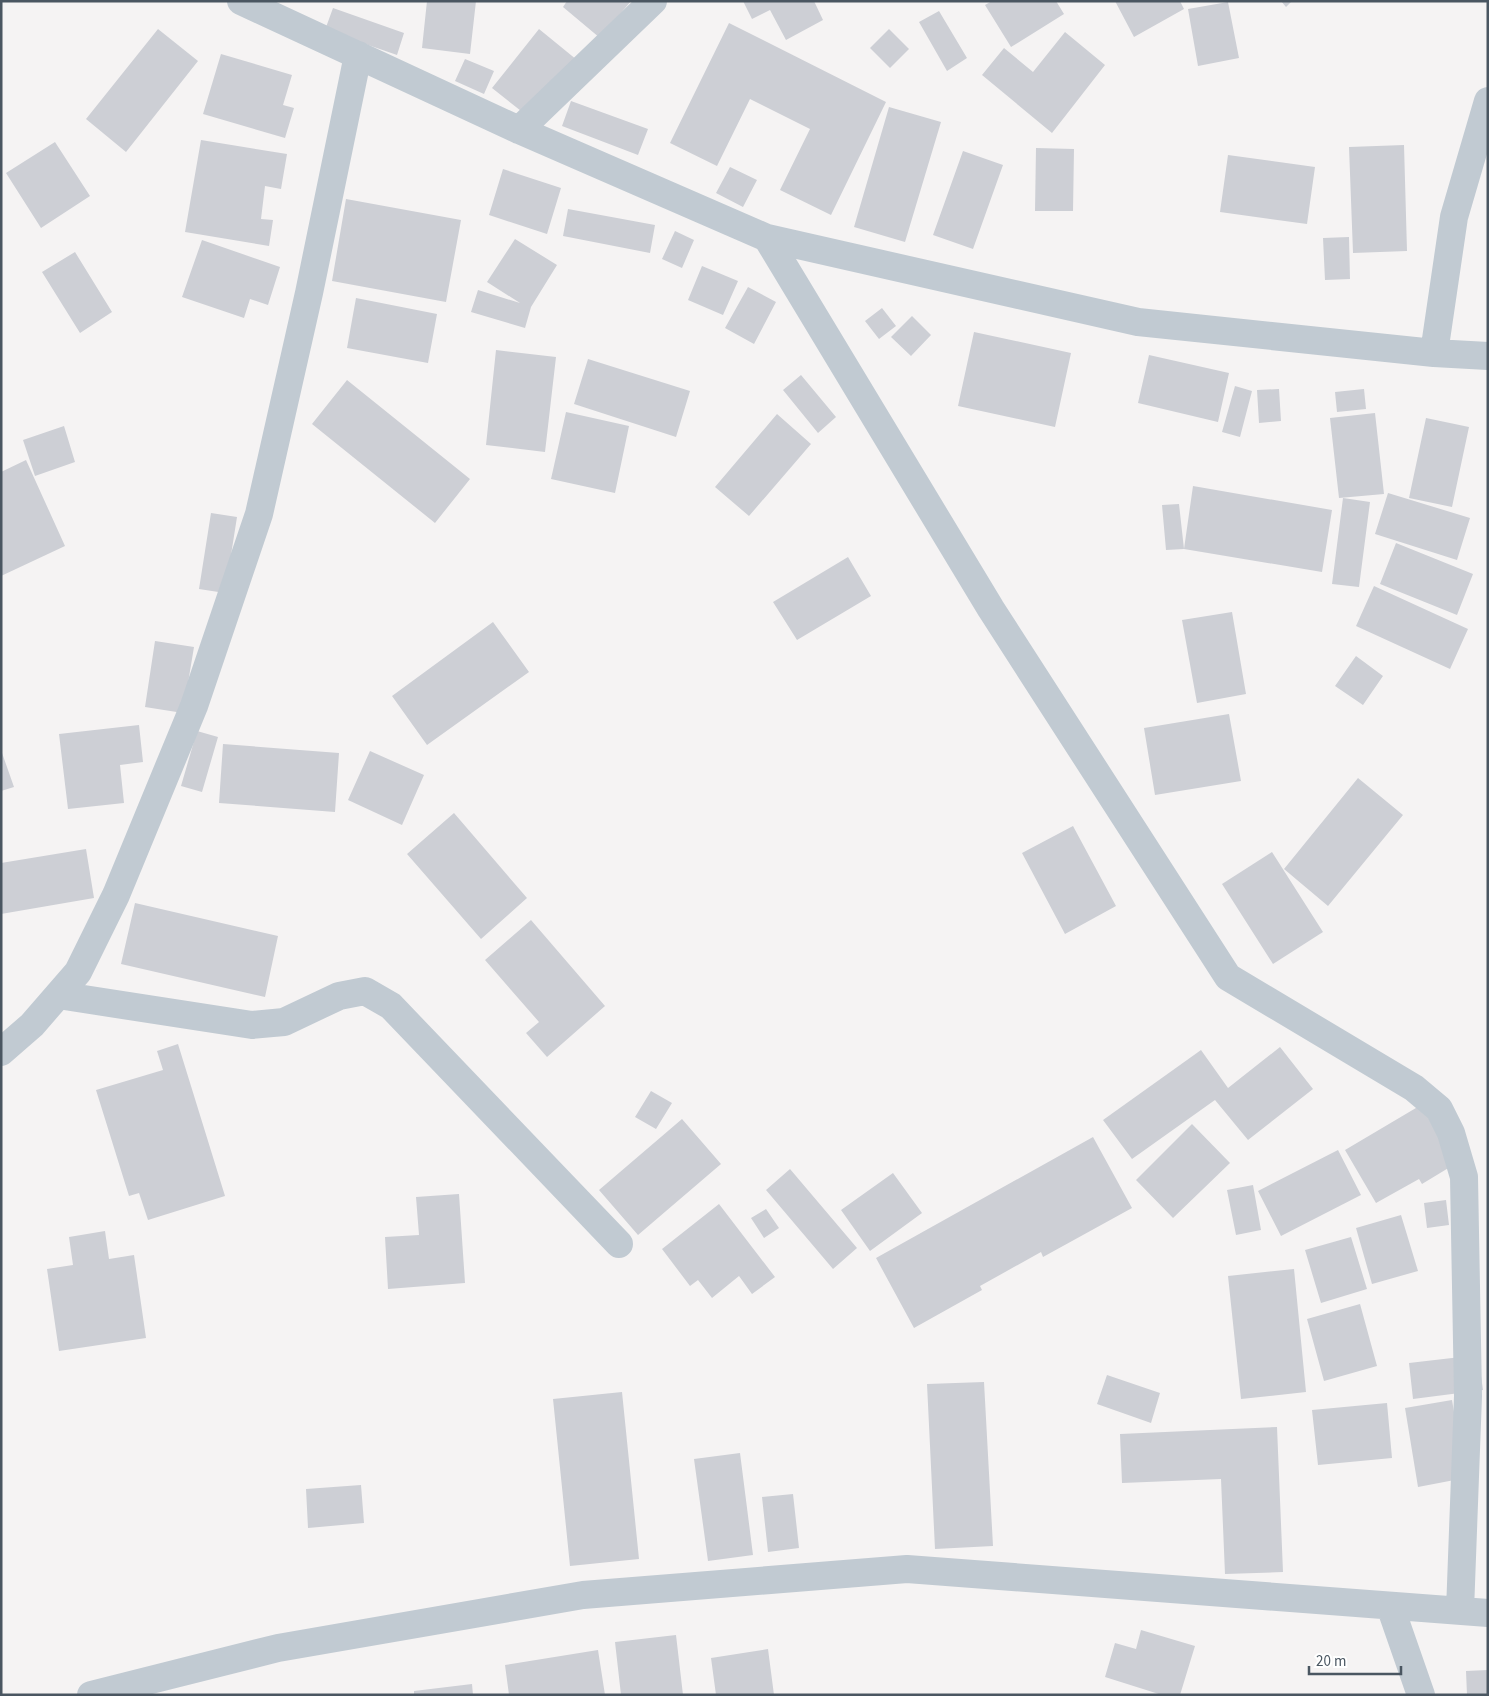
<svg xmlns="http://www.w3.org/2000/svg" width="1489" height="1696" viewBox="0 0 1489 1696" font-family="'Source Sans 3',sans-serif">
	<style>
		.building { fill: #cdcfd5 }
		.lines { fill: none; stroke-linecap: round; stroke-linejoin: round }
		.minor { stroke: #c1cad2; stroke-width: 28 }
	</style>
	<rect width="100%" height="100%" fill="#f5f3f3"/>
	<path class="building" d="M427 1H476L470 54 422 48Z
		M567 1H631L600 38 563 7Z
		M743 1H814L823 20 786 40 770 10 752 19Z
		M992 1H1056L1064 14 1011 47 985 5Z
		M1115 1H1180L1184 9 1134 37Z
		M1281 1H1292L1286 7Z
		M1228 2 1239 58 1198 66 1188 9Z
		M333 8 404 33 397 55 325 30Z
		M939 11 967 58 947 71 919 22Z
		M729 23 886 102 831 215 780 190 810 129 750 99 717 166 670 143Z
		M158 29 198 61 126 152 86 119Z
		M539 29 577 60 530 118 492 88Z
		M889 29 909 49 890 68 870 48Z
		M1065 32 1105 65 1052 133 982 75 1004 48 1033 72Z
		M221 54 292 75 283 105 294 108 285 138 203 114Z
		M465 59 494 71 484 94 455 81Z
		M571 101 648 129 638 155 562 126Z
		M889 107 941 122 905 242 854 227Z
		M201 140 287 154 281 189 265 186 261 219 273 220 269 246 185 232Z
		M55 142 90 196 41 228 6 173Z
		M1404 145 1407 251 1353 253 1349 147Z
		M1036 148 1074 149 1073 211H1035Z
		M963 151 1003 165 973 249 933 235Z
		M1228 155 1315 167 1307 224 1220 212Z
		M730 167 757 180 743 207 716 193Z
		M503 169 561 188 547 234 489 215Z
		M346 199 461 220 446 302 332 281Z
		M568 209 655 225 650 253 563 236Z
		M675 231 694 240 682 268 662 259Z
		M1349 237 1350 279 1325 280 1323 238Z
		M515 239 557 265 531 307 525 328 471 312 478 290 520 303 487 282Z
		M202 240 280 267 268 305 250 299 244 318 182 297Z
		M75 252 112 312 80 333 42 272Z
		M702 266 738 281 723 315 688 300Z
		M748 287 776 302 754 344 725 328Z
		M356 298 437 314 428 363 347 348Z
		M882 308 896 326 879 339 865 321Z
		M912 316 931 335 911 356 891 337Z
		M974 332 1071 353 1055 427 958 406Z
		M496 350 556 357 545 452 486 445Z
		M1149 355 1229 373 1218 422 1138 403Z
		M588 359 690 391 676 437 574 404Z
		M801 375 836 417 818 433 783 390Z
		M347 380 470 479 435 523 312 424Z
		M1235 386 1252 391 1240 437 1222 432Z
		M1279 389 1281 421 1259 423 1257 390Z
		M1364 389 1366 409 1337 412 1335 392Z
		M566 412 629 426 615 493 551 479Z
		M1375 413 1384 494 1339 498 1330 418Z
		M777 414 811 444 749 516 715 487Z
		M1426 418 1469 427 1452 507 1409 498Z
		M64 426 75 462 35 476 23 440Z
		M26 460 65 546 1 576V472Z
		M1193 486 1332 510 1322 572 1184 549Z
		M1388 493 1470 518 1457 560 1375 534Z
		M1343 498 1370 502 1359 587 1332 584Z
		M1179 504 1184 549 1166 550 1162 505Z
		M211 513 237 517 225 593 199 589Z
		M1396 543 1473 574 1457 615 1380 584Z
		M848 557 871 596 797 640 773 602Z
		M1374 586 1468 629 1450 669 1356 626Z
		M1232 612 1246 694 1197 703 1182 620Z
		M493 622 529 672 427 745 392 696Z
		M155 641 194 647 183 713 145 707Z
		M1356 656 1383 676 1363 705 1335 686Z
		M1229 714 1241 781 1155 795 1144 728Z
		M139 725 143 762 120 765 124 803 68 809 59 734Z
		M197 731 218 737 202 792 181 786Z
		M223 744 339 753 335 812 219 803Z
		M1 750 14 787 1 791Z
		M370 751 424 775 402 825 348 800Z
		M1358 778 1403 815 1328 906 1284 869Z
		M454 813 527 898 481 939 407 854Z
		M1073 826 1116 906 1065 934 1022 853Z
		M86 849 94 898 1 914V863Z
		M1272 852 1323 932 1273 964 1222 884Z
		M135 903 278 936 265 997 121 964Z
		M531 920 605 1006 547 1057 526 1033 539 1022 485 960Z
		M178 1044 225 1196 148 1220 139 1193 129 1196 96 1090 163 1070 157 1051Z
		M1280 1047 1313 1089 1248 1140 1215 1100 1132 1159 1103 1120 1201 1050 1228 1088Z
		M651 1091 672 1103 656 1129 635 1117Z
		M1421 1105 1455 1164 1422 1184 1419 1179 1376 1203 1345 1150Z
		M682 1119 721 1164 638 1235 599 1190Z
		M1192 1124 1230 1163 1173 1218 1136 1180Z
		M1093 1137 1132 1208 1043 1257 1041 1252 980 1286 982 1290 914 1328 876 1258Z
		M1338 1150 1361 1195 1281 1236 1258 1191Z
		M790 1169 857 1248 833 1269 766 1190Z
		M893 1173 922 1213 870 1251 841 1210Z
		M1253 1185 1261 1230 1236 1235 1227 1190Z
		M459 1194 465 1283 388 1289 385 1237 419 1235 416 1197Z
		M1446 1200 1449 1225 1427 1228 1424 1203Z
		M719 1204 775 1277 752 1294 739 1276 712 1298 698 1280 690 1286 662 1249Z
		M766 1209 779 1228 764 1238 751 1218Z
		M1401 1215 1418 1271 1372 1284 1356 1228Z
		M105 1231 109 1259 134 1255 146 1338 59 1351 47 1269 73 1265 69 1237Z
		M1351 1237 1367 1289 1321 1303 1305 1250Z
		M1294 1269 1306 1392 1241 1399 1228 1276Z
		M1360 1304 1377 1366 1324 1381 1307 1319Z
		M1478 1355 1483 1390 1413 1399 1409 1363Z
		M1107 1375 1160 1393 1151 1423 1097 1404Z
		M984 1382 993 1546 935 1549 927 1384Z
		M622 1392 639 1559 570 1566 553 1399Z
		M1452 1400 1465 1478 1418 1487 1405 1408Z
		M1387 1403 1392 1458 1318 1465 1312 1410Z
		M1277 1427 1283 1572 1225 1574 1221 1479 1122 1483 1120 1434Z
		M740 1453 753 1555 708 1561 694 1459Z
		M361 1485 364 1523 308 1528 306 1489Z
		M793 1494 799 1548 768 1552 762 1497Z
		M1141 1630 1195 1646 1180 1695H1162L1105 1677 1115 1643 1136 1649Z
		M676 1635 683 1695H621L615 1642Z
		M768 1649 774 1695H716L711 1658Z
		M598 1650 605 1695H509L505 1665Z
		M1488 1670V1695H1467L1466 1671Z
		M472 1684 473 1695H414V1691Z"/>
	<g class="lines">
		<path class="minor" d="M241 1 519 130 767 238 1138 322 1434 353 1488 356
			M519 130 653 1
			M767 238 991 609 1228 977 1414 1088 1439 1109 1451 1133 1464 1177 1468 1396 1460 1611
			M1434 353 1454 217 1488 101
			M58 995 252 1025 284 1022 339 996 365 991 391 1006 619 1244
			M1 1052 32 1025 78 972 116 895 194 706 259 514 309 293 358 55
			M1390 1606 1421 1695
			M91 1695 278 1648 583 1595 907 1569 1488 1613"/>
	</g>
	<rect width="1489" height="1696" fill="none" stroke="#4a5661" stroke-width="5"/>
	<path d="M1309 1666v8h92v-8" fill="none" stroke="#4a5661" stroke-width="2.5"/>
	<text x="1316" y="1666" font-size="15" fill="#4a5661" stroke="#ffffff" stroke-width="4" paint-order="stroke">20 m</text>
</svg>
